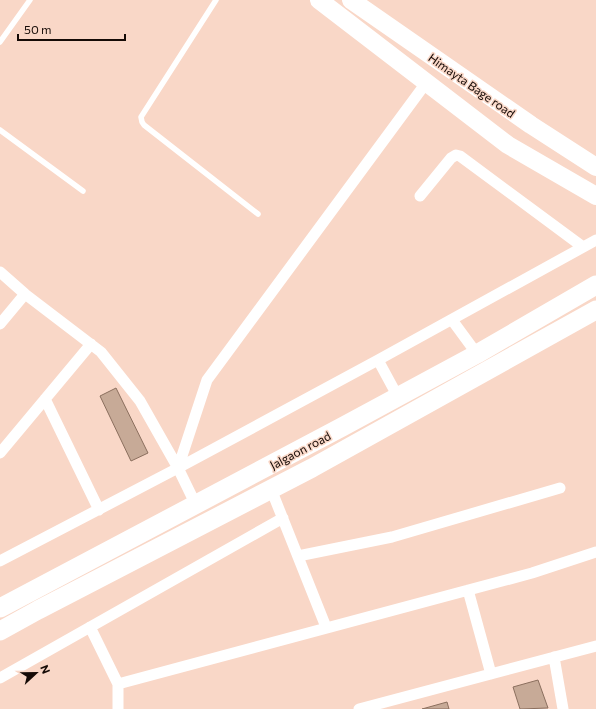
<svg xmlns="http://www.w3.org/2000/svg" width="596" height="709" viewBox="0 0 596 709" font-family="Commissioner,sans-serif">
	<style>
		.building { fill: #c7aa97; stroke: #8b6f5e }
		.lines { fill: none; stroke-linecap: round; stroke-linejoin: round }
		.service { stroke: #fff; stroke-width: 5.5 }
		.minor { stroke: #fff; stroke-width: 11 }
		.primary { stroke: #fff; stroke-width: 18 }
		.trunk { stroke: #fff; stroke-width: 19 }
		.labels { text-anchor: middle; dominant-baseline: central; stroke-width: 3; stroke-linejoin: round; paint-order: stroke }
		.street-label { font-size: 12px; fill: #150a06; stroke: #f9d7c7 }
	</style>
	<rect width="100%" height="100%" fill="#f9d7c7"/>
	<path class="building" d="M116 388 148 453 131 461 100 396Z
		M538 680 548 708 520 709 513 687Z
		M447 702 449 709H422Z"/>
	<g class="lines">
		<path class="service" d="M216 0 141 117 142 122 144 125 258 214
			M0 42 30 0
			M0 130 83 191"/>
		<path class="minor" d="M420 196 451 158 456 155 460 156 583 247
			M0 272 25 294 101 352 140 401 178 468 196 505
			M452 320 477 354
			M0 324 25 294
			M378 360 398 397
			M45 399 99 510
			M0 453 91 344
			M178 468 207 380 426 83
			M271 489 326 627
			M298 556 392 537 560 488
			M0 561 178 468 378 360 596 240
			M468 590 491 674
			M90 627 118 684V709
			M554 657 563 709
			M0 678 283 518
			M118 684 532 573 596 552
			M359 709 596 646"/>
		<path class="primary" d="M319 0 508 145 596 196
			M351 0 531 125 596 167"/>
		<path class="trunk" d="M0 608 342 427 477 354 596 285
			M0 631 38 610 312 468 596 310"/>
	</g>
	<g class="labels">
		<g class="street-label">
			<text transform="translate(472 85) rotate(35)">Himayta Bage road</text>
			<text transform="translate(300 450) rotate(-28)">Jalgaon road</text>
		</g>
	</g>
	<g transform="translate(36 673) rotate(68)" stroke="#f9d7c7" stroke-width="3" paint-order="stroke">
	<path d="M0-3L7 15L0 10L-7 15Z" fill="#150a06"/>
	<text y="-6" font-size="11" font-weight="bold" text-anchor="middle" fill="#150a06">N</text>
	</g>
	<path d="M18 34v6h107v-6" fill="none" stroke="#150a06" stroke-width="2"/>
	<text x="24" y="34" font-size="12" fill="#150a06" stroke="#f9d7c7" stroke-width="3" paint-order="stroke">50 m</text>
</svg>
